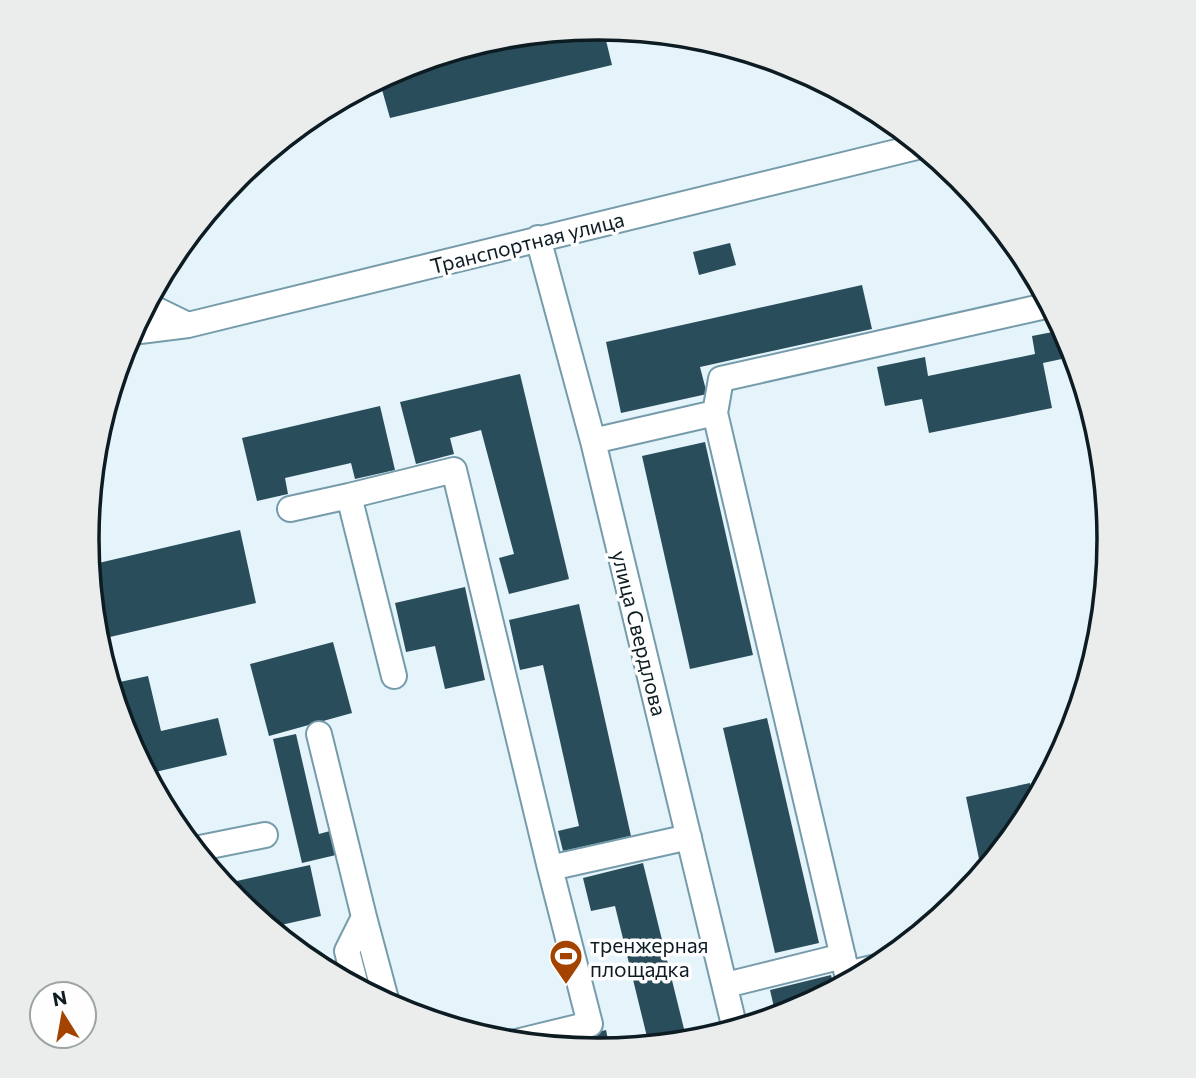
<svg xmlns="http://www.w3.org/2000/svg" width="1196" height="1078" viewBox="0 0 1196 1078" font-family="Commissioner,sans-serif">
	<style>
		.building { fill: #2a4d5b }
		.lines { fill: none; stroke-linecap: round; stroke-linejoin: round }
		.minor-casing { stroke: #769bab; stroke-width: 28 }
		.minor { stroke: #fff; stroke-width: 24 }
		.labels { text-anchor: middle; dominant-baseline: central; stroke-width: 7; stroke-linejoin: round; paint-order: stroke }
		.street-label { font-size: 21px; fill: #0d1c22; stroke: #fefefe }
		.poi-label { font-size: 21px; fill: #0d1c22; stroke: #fefefe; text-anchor: start }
		.rim { fill: none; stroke: #0d1c22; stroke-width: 3.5 }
	</style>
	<rect width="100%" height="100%" fill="#e4f4fa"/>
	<path class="building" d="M603 28 612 65 390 118 379 79 403 67 499 38Z
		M730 243 736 265 699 275 693 252Z
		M862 285 872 329 700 367 707 394 621 413 606 342Z
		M1063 330 1068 339 1071 357 1043 363 1052 408 929 433 922 399 885 406 877 367 925 357 928 376 1035 354 1032 336Z
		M520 374 569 579 509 594 499 558 514 554 481 430 450 438 454 454 416 464 400 402Z
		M380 406 395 470 355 479 351 463 285 478 288 494 257 501 242 438Z
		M705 442 753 655 690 669 642 456Z
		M240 530 256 603 97 640 90 565Z
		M465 587 485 680 445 689 435 646 406 652 395 603Z
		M579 604 631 836 563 851 558 831 579 826 543 665 520 670 509 620Z
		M333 642 352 713 269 736 250 664Z
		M148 676 161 731 218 718 227 755 147 774 127 736 115 683Z
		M767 718 819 943 775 953 723 728Z
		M296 734 319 834 330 831 336 855 302 863 273 739Z
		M1030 783 1034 802 1023 823 982 873 966 797Z
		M643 863 687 1041 649 1045 615 906 591 911 583 878Z
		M310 865 321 916 281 925 269 927 236 900 223 884Z
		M831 975 835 989 793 1011 776 1016 770 990Z
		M606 1030 610 1049 598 1050 559 1046 558 1041Z"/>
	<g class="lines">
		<defs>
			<path id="minor" d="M538 238 593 441 735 1029
				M147 305 188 325
				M132 332 188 325 921 146
				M593 441 715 413
				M349 496 454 470 550 868 689 837
				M290 509 349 496 394 676
				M319 734 364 917 347 951 356 986
				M195 849 265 835
				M364 917 387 1003
				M877 967 847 974 715 413 721 379 1050 305
				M726 985 843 956
				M516 1042 590 1024 550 868"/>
		</defs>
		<use href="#minor" class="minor-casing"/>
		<use href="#minor" class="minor"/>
	</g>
	<defs>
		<symbol id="stadium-pin" viewBox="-11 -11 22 30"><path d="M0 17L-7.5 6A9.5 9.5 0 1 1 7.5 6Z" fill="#a44200" stroke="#fefefe"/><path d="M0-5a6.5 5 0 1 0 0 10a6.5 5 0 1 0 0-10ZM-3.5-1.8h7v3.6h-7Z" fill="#fff"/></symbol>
	</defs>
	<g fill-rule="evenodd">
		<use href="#stadium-pin" x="547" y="937" width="38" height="52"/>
	</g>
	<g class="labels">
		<g class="street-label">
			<text transform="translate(527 242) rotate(-14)">Транспортная улица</text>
			<text transform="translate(640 633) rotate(76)">улица Свердлова</text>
		</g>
		<g class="poi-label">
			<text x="590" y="944">тренжерная<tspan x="590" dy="24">площадка</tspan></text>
		</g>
	</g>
	<path d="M0 0H1196V1078H0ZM99 539a499 499 0 1 1 998 0a499 499 0 1 1-998 0Z" fill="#ebecec" fill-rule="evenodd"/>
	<path class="rim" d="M99 539a499 499 0 1 1 998 0a499 499 0 1 1-998 0Z"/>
	<g transform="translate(63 1015) rotate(349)"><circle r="33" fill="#fefefe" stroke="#9ea4a6" stroke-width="2"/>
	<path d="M0-5L12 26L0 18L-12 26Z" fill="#a44200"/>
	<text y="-10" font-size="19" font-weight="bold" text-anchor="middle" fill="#0d1c22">N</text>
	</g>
</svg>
